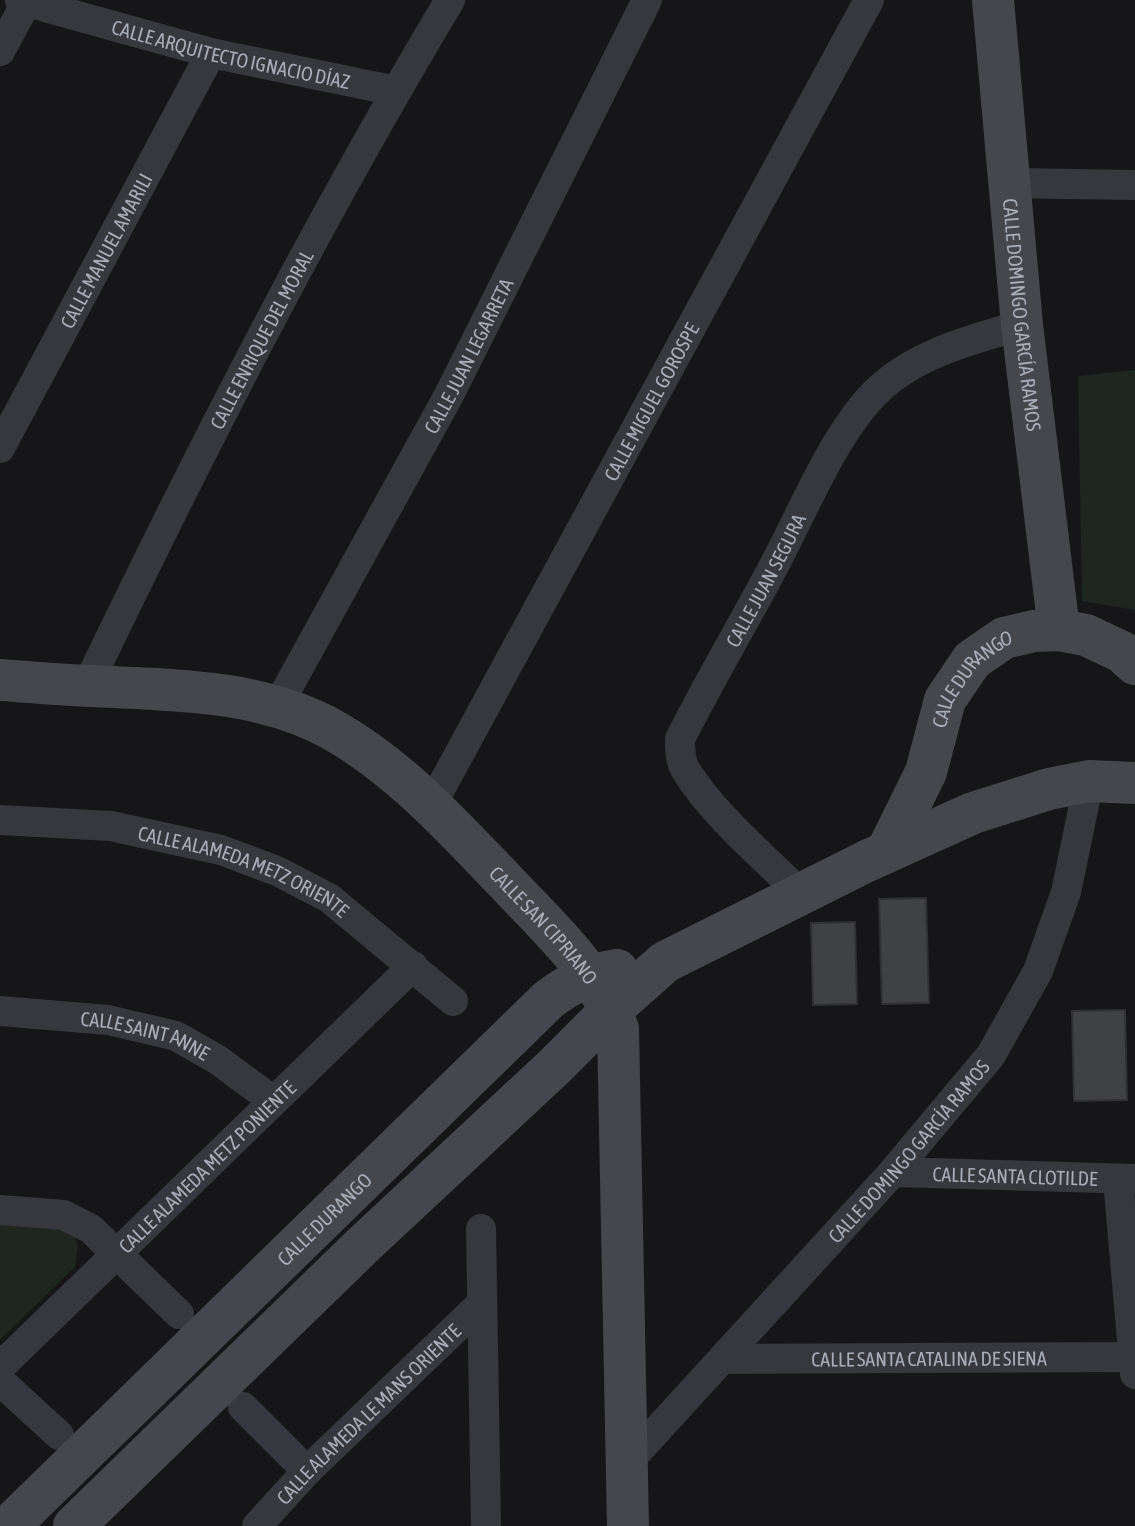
<svg xmlns="http://www.w3.org/2000/svg" width="1135" height="1526" viewBox="0 0 1135 1526" font-family="'Asap Condensed',sans-serif">
	<style>
		.green { fill: #1e261f }
		.building { fill: #404145; stroke: #303034; stroke-width: 2 }
		.lines { fill: none; stroke-linecap: round; stroke-linejoin: round }
		.street { stroke: #37383d; stroke-width: 30 }
		.secondary { stroke: #45474d; stroke-width: 42 }
		.labels { text-anchor: middle; dominant-baseline: central; stroke-width: 6; stroke-linejoin: round; paint-order: stroke }
		.street-label { font-size: 20px; fill: #a8adb8; stroke: #111113 }
	</style>
	<rect width="100%" height="100%" fill="#161618"/>
	<path class="green" d="M1135 370V610L1082 601 1078 376Z
		M0 1219 70 1224 78 1246 75 1267 0 1340Z"/>
	<path class="building" d="M926 898 929 1003 882 1004 879 899Z
		M855 922 857 1004 813 1005 811 923Z
		M1125 1010 1127 1100 1074 1101 1072 1011Z"/>
	<g class="lines">
		<g class="street">
			<path id="s1" d="M20 0 211 53 396 91"/>
			<path d="M0 51 26 3"/>
			<path d="M1008 183 1135 185"/>
			<path id="s2" d="M0 448 211 53"/>
			<path id="s3" d="M87 686C199 453 317 222 450 0"/>
			<path id="s4" d="M277 707 449 395 647 0"/>
			<path id="s5" d="M432 804 869 0"/>
			<path id="s6" d="M0 820 111 826 221 850 277 871 329 898 453 1001"/>
			<path id="s7" d="M801 894C763 856 713 815 685 769 680 760 680 749 680 739 711 677 747 618 779 556 805 506 835 434 874 394 913 354 970 340 1022 325"/>
			<path id="s8" d="M0 1011 108 1020 176 1036 218 1060 272 1100"/>
			<path id="s9" d="M893 1172 1135 1179"/>
			<path d="M1118 1180 1135 1374"/>
			<path d="M0 1210 64 1215 91 1229 179 1314"/>
			<path d="M481 1229 486 1526"/>
			<path id="s10" d="M723 1359 1135 1357"/>
			<path id="s11" d="M0 1367 413 966"/>
			<path d="M0 1381 59 1435"/>
			<path d="M243 1407 307 1471"/>
			<path id="s12" d="M627 1463 893 1172 991 1055 1038 971 1066 892 1089 781"/>
			<path id="s13" d="M257 1526 307 1471 481 1304"/>
		</g>
		<g class="secondary">
			<path id="s14" d="M993 0 1022 325 1059 630"/>
			<path id="s15" d="M0 680C30 682 60 685 91 686 171 690 260 689 333 730 400 768 452 826 505 881 548 927 596 969 618 1029L628 1526"/>
			<path id="s16" d="M887 851 926 772 945 700 972 660 1004 638 1034 631 1059 630 1086 635 1122 652 1135 664"/>
			<path id="s17" d="M9 1526 548 1000C570 983 588 975 617 970"/>
			<path d="M74 1526 362 1246 554 1067 611 1010 665 962 867 861 973 813 1049 789 1089 781 1135 783"/>
		</g>
	</g>
	<g class="labels">
		<g class="street-label">
			<text stroke="none"><textPath href="#s1" startOffset="218">CALLE ARQUITECTO IGNACIO DÍAZ</textPath></text>
			<text stroke="none"><textPath href="#s2" startOffset="224">CALLE MANUEL AMARILI</textPath></text>
			<text stroke="none"><textPath href="#s14" startOffset="316">CALLE DOMINGO GARCÍA RAMOS</textPath></text>
			<text stroke="none"><textPath href="#s3" startOffset="388">CALLE ENRIQUE DEL MORAL</textPath></text>
			<text stroke="none"><textPath href="#s4" startOffset="400">CALLE JUAN LEGARRETA</textPath></text>
			<text stroke="none"><textPath href="#s5" startOffset="458">CALLE MIGUEL GOROSPE</textPath></text>
			<text stroke="none"><textPath href="#s7" startOffset="382">CALLE JUAN SEGURA</textPath></text>
			<text stroke="none"><textPath href="#s16" startOffset="196">CALLE DURANGO</textPath></text>
			<text stroke="none"><textPath href="#s6" startOffset="252">CALLE ALAMEDA METZ ORIENTE</textPath></text>
			<text stroke="none"><textPath href="#s15" startOffset="628">CALLE SAN CIPRIANO</textPath></text>
			<text stroke="none"><textPath href="#s8" startOffset="148">CALLE SAINT ANNE</textPath></text>
			<text stroke="none"><textPath href="#s12" startOffset="420">CALLE DOMINGO GARCÍA RAMOS</textPath></text>
			<text stroke="none"><textPath href="#s11" startOffset="288">CALLE ALAMEDA METZ PONIENTE</textPath></text>
			<text stroke="none"><textPath href="#s9" startOffset="122">CALLE SANTA CLOTILDE</textPath></text>
			<text stroke="none"><textPath href="#s17" startOffset="440">CALLE DURANGO</textPath></text>
			<text stroke="none"><textPath href="#s10" startOffset="206">CALLE SANTA CATALINA DE SIENA</textPath></text>
			<text stroke="none"><textPath href="#s13" startOffset="158">CALLE ALAMEDA LE MANS ORIENTE</textPath></text>
		</g>
	</g>
</svg>
